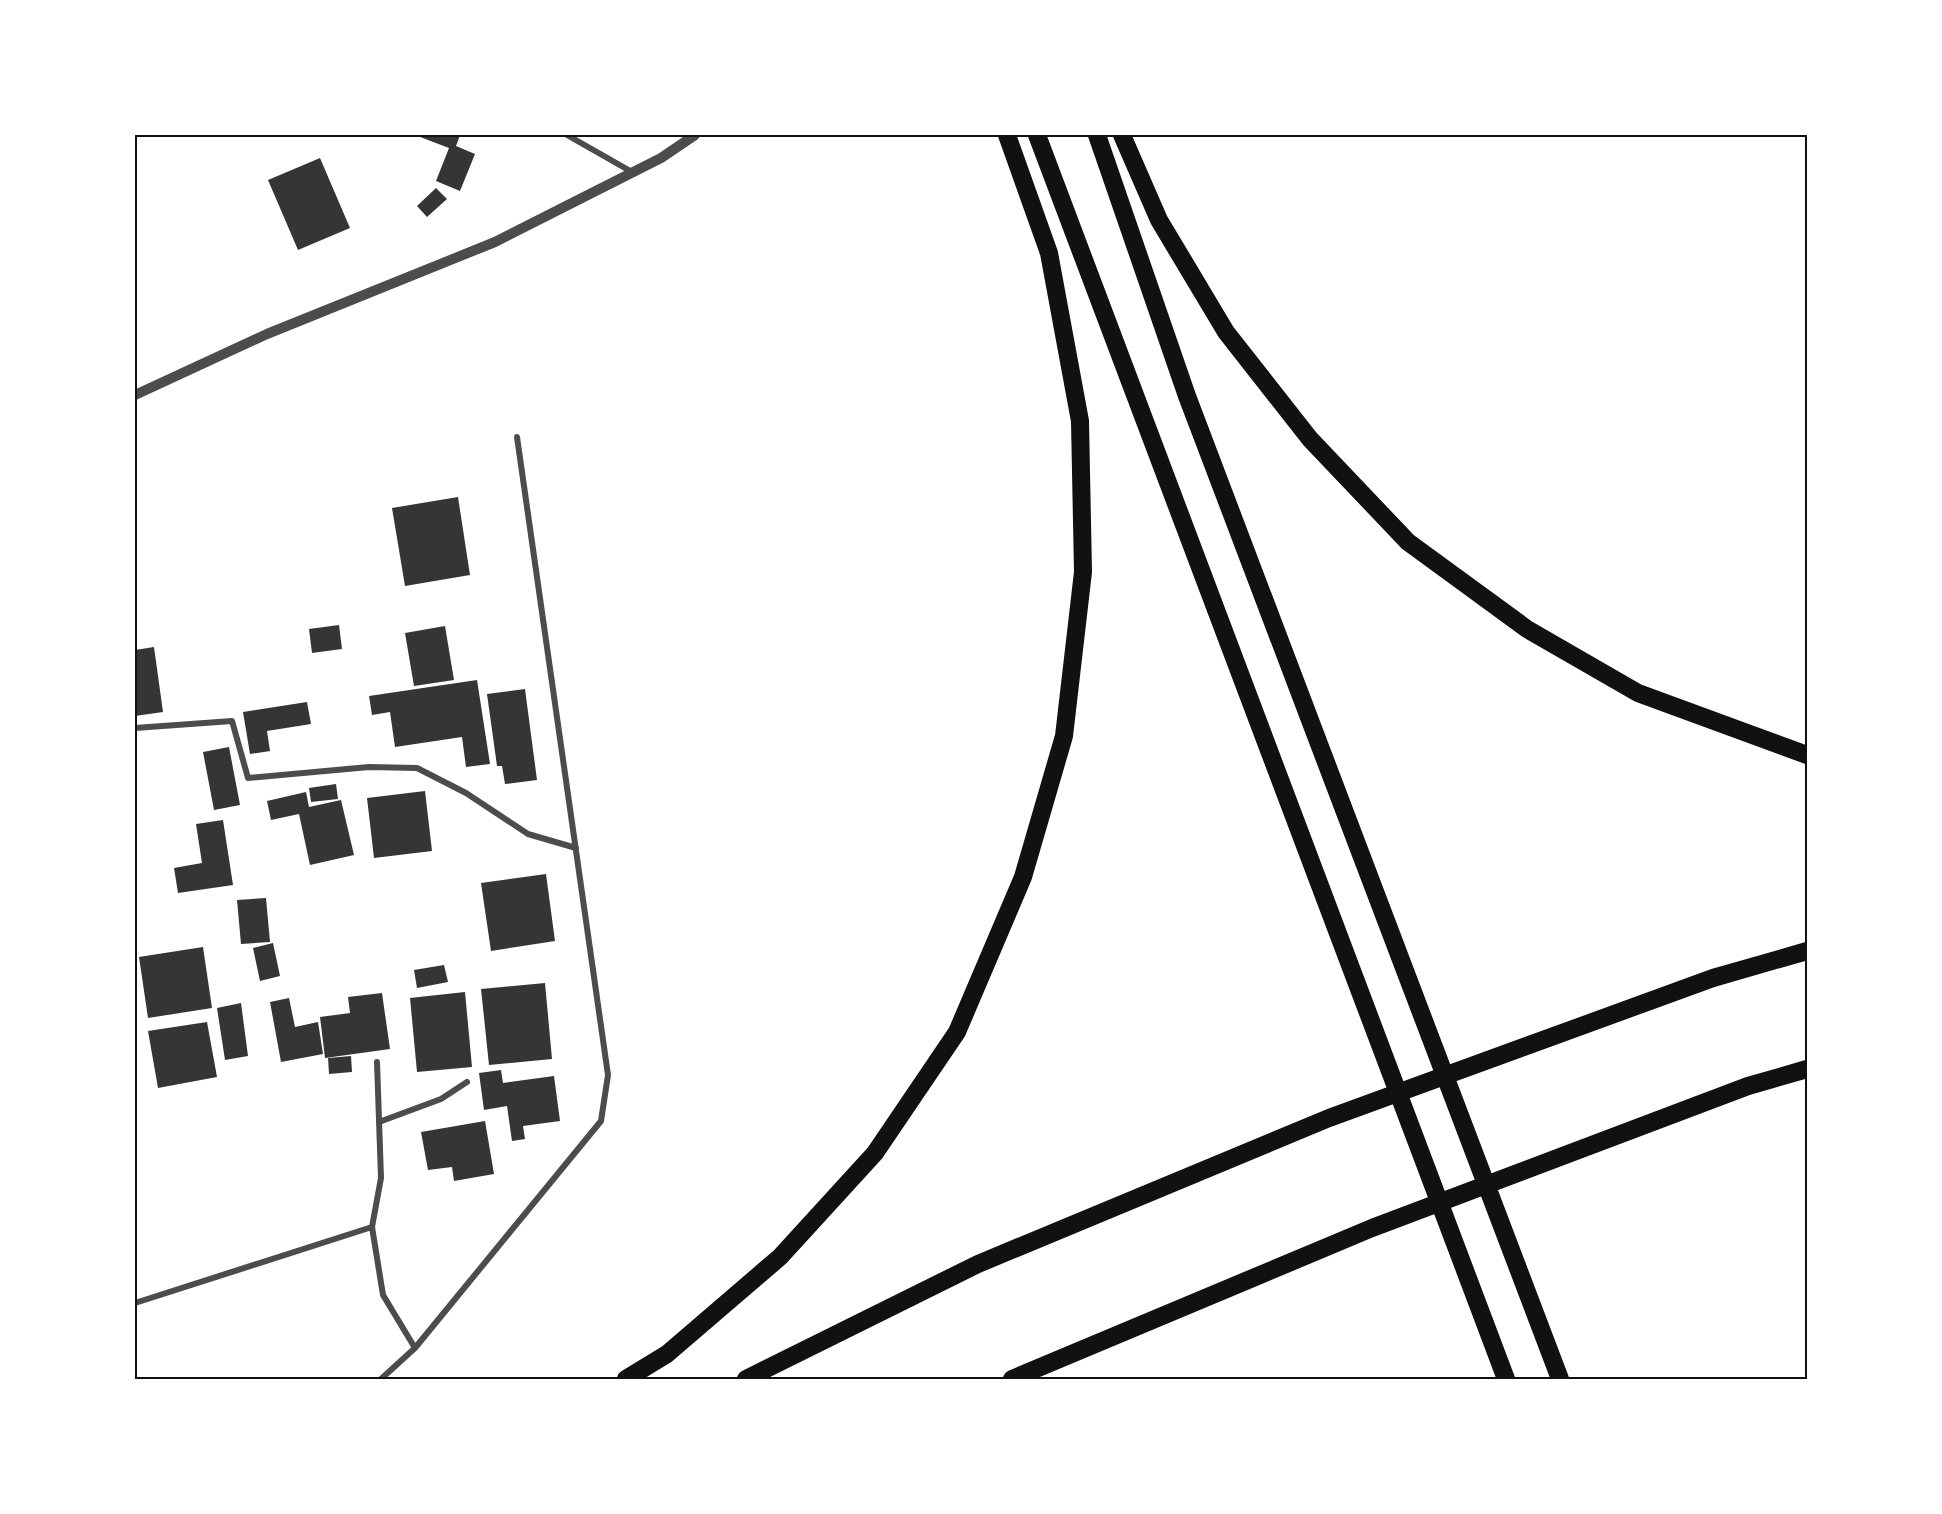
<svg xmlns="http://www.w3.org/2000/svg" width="1942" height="1514" viewBox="0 0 1942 1514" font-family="Montserrat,sans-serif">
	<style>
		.building { fill: #353535 }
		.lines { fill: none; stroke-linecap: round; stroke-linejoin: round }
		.minor { stroke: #4c4c4c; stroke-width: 6 }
		.tertiary { stroke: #4c4c4c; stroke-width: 10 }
		.motorway { stroke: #111; stroke-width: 18 }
		.neatline { fill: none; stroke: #111; stroke-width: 2 }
	</style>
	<rect width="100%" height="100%" fill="#fff"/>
	<path class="building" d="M415 135H460L456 146 475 154 460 191 436 181 449 148Z
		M320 158 350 228 298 250 268 180Z
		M436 188 447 199 427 217 417 206Z
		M458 497 470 575 405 586 392 508Z
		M339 625 342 649 312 653 309 629Z
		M445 626 454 680 414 686 405 633Z
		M154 647 163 712 135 716V650Z
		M477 680 490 764 466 767 462 737 395 747 390 712 372 715 369 696Z
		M525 689 537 780 505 784 502 766H497L487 694Z
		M307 702 311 724 267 731 270 751 250 754 243 712Z
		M229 747 240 805 214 810 203 752Z
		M336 784 338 799 311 802 309 788Z
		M425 791 432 851 374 858 367 798Z
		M306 792 309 807 341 800 354 855 310 865 299 814 271 820 267 801Z
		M223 820 233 885 178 893 174 868 202 863 196 824Z
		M546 874 555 941 491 951 481 883Z
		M266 898 270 942 241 944 237 900Z
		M273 943 280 976 260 981 253 948Z
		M203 947 212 1008 148 1018 139 957Z
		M444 965 448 982 417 988 414 970Z
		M545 983 552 1059 489 1065 481 989Z
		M465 992 472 1067 417 1072 410 998Z
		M382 993 390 1049 325 1058 320 1017 350 1013 348 997Z
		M289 998 295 1027 318 1022 323 1054 281 1062 270 1002Z
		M241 1003 248 1056 225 1060 217 1008Z
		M207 1022 217 1077 158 1088 148 1031Z
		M351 1056 352 1072 329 1074 328 1058Z
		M501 1070 503 1083 554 1076 560 1121 523 1126 525 1139 512 1141 507 1106 484 1110 479 1073Z
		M485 1121 494 1174 454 1181 452 1167 428 1170 421 1132Z"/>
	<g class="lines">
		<path class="minor" d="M567 135 632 172
			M135 728 232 721 248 778 369 767 417 768 466 793 528 834 576 848
			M377 1062 381 1178 372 1227 383 1295 415 1348
			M379 1122 441 1099 467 1082
			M135 1303 372 1227
			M381 1379 415 1348 601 1121 608 1075 517 437"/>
		<path class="tertiary" d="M135 395 267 334 495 242 661 158 695 135"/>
		<path class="motorway" d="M1037 135 1506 1379
			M1097 135 1187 396 1560 1379
			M1122 135 1159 220 1226 332 1310 439 1408 542 1527 629 1638 693 1807 755
			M626 1379 667 1354 780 1257 875 1153 957 1032 1023 877 1064 736 1083 572 1080 421 1049 253 1007 135
			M746 1379 978 1264 1329 1118 1713 978 1807 951
			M1012 1379 1372 1228 1748 1086 1807 1069"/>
	</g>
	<rect width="1942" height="1514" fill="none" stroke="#ffffff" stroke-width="273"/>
	<rect x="136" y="136" width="1670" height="1242" class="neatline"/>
</svg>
